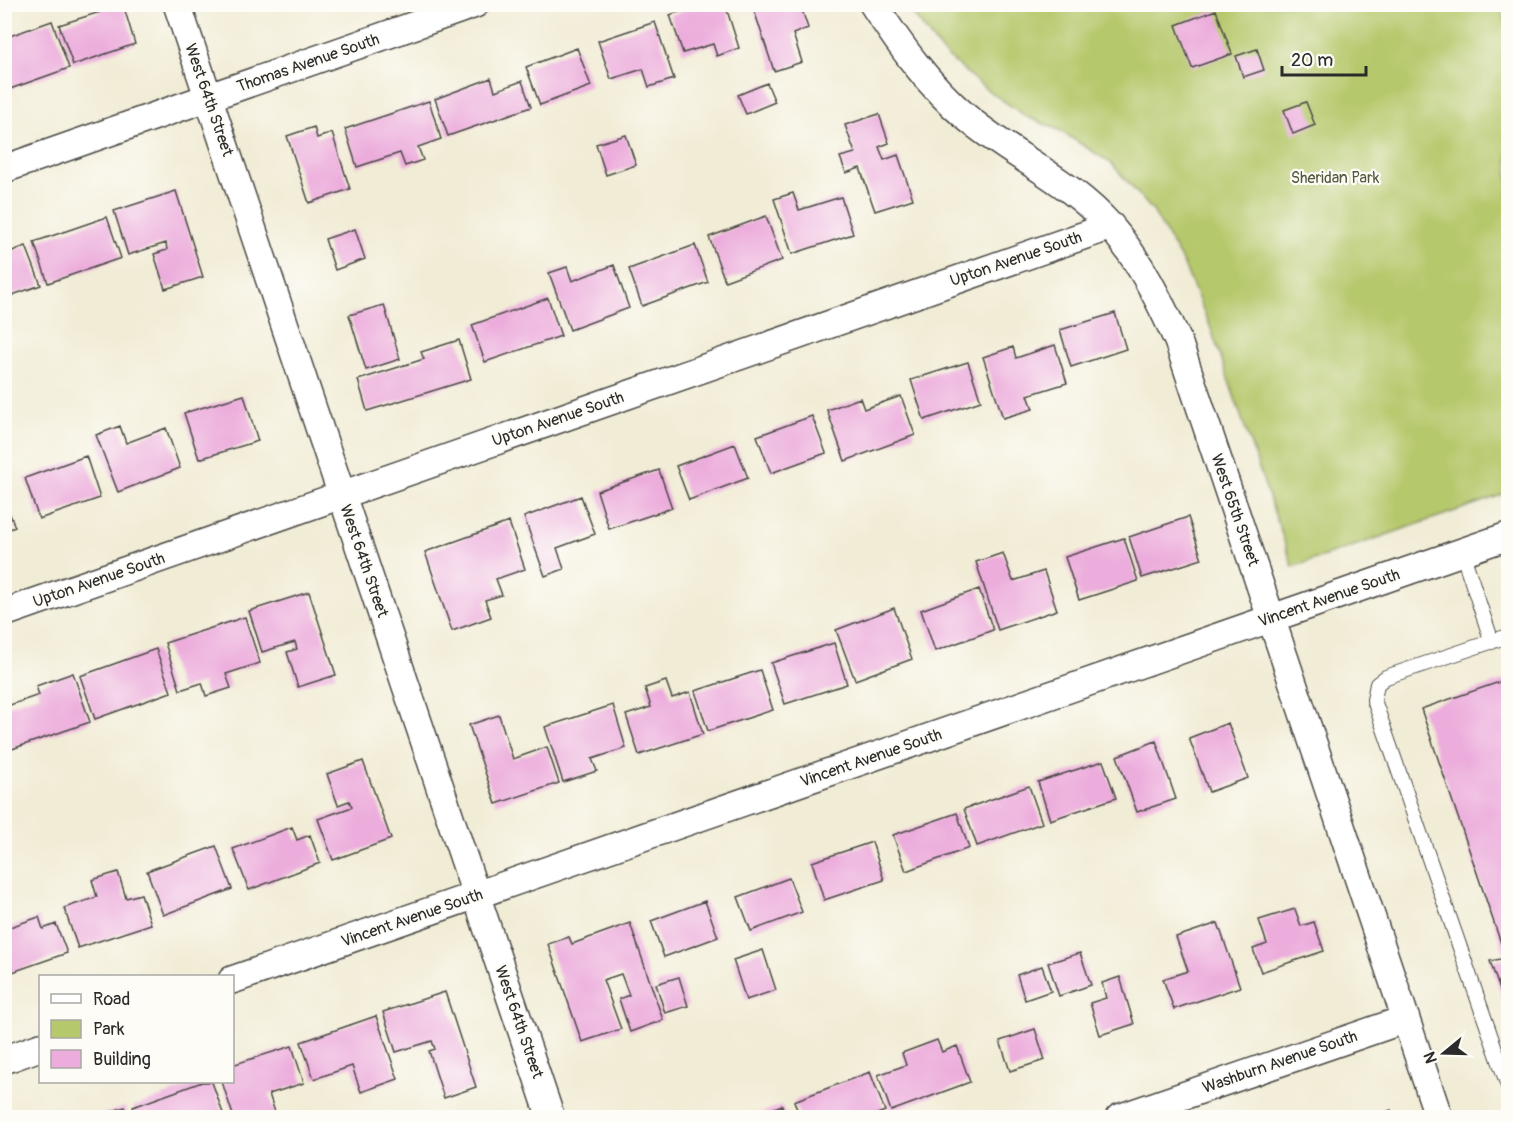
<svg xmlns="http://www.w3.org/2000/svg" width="1513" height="1122" viewBox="0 0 1513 1122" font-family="Pangolin,sans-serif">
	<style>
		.green { fill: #b6c86c; stroke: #707a4c; stroke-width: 1.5 }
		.building { fill: #ecacdc }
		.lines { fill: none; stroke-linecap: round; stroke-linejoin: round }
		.lane-casing { stroke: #494844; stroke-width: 16 }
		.street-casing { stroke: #494844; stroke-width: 30 }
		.lane { stroke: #fff; stroke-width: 14 }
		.street { stroke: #fff; stroke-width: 27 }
		.labels { text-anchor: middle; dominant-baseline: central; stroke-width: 4.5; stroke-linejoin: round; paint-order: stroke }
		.street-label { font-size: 16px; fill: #2b2b2b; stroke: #fdfcf7 }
		.park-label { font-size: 16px; fill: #555a3e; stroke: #fdfcf7 }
	</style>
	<rect width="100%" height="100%" fill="#fdfcf7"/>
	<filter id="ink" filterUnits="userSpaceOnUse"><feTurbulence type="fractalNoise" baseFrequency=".0167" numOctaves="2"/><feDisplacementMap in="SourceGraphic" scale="12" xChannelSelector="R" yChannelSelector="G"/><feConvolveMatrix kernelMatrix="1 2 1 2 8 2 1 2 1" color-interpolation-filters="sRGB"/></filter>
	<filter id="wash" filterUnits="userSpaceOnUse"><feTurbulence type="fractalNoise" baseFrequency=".008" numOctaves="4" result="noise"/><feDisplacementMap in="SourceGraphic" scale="24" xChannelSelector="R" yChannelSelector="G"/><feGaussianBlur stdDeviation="1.35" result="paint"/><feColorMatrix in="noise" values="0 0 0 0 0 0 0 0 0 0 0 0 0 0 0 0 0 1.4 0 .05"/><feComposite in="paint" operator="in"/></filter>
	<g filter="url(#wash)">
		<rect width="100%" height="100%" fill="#f1ecd5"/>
		<path class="green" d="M906 5H1500L1508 28V493L1293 567 1210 326 1183 263 1153 211 1111 163 1059 130 1027 117 986 89 942 52Z"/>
		<g id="blocks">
			<path class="building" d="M98 4H123L135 44 73 65 59 25 100 12Z
				M702 4H725L739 48 717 56 713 44 683 53 670 15Z
				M752 4H800L808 28 793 34 802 62 774 71Z
				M1216 10 1232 54 1192 68 1176 25Z
				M52 21 69 68 10 89 4 75V38Z
				M655 22 674 79 649 87 643 69 611 79 598 41Z
				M577 48 591 86 540 105 526 67Z
				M1257 49 1264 70 1243 77 1236 56Z
				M491 78 495 91 522 81 531 107 448 136 435 99Z
				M767 83 775 102 746 114 738 95Z
				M429 101 441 139 418 147 423 160 405 166 400 153 357 167 345 129Z
				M1306 102 1315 125 1293 134 1284 110Z
				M879 114 889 143 879 147 884 160 898 155 913 199 875 211 860 168 846 173 840 157 855 153 845 125Z
				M314 127 317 138 332 133 350 189 309 203 287 136Z
				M626 135 636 165 606 175 596 144Z
				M176 191 203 277 165 289 154 254 167 250 166 243 128 255 114 211Z
				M793 193 799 210 841 197 853 234 792 254 774 199Z
				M766 216 782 260 725 281 709 237Z
				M107 217 121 258 48 283 34 242Z
				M355 229 365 259 335 270 325 239Z
				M695 245 708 282 642 306 629 269Z
				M26 246 41 285 4 298V254Z
				M614 265 629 308 570 330 549 273 567 267 572 281Z
				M548 298 561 336 485 362 472 325Z
				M384 305 400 359 366 370 349 315Z
				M1115 313 1126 349 1071 367 1060 330Z
				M459 340 471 379 367 411 358 380 424 359 421 352Z
				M1055 345 1067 383 1028 395 1033 409 1003 418 983 357 1013 347 1016 358Z
				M968 362 981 401 924 420 911 380Z
				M244 395 258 441 199 459 184 413Z
				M901 396 915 435 845 461 827 410 860 398 864 409Z
				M812 416 826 453 771 473 757 436Z
				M120 426 126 443 166 428 180 468 118 492 96 435Z
				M735 444 748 478 689 500 676 466Z
				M86 456 100 498 39 519 25 478Z
				M659 470 672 508 609 529 597 491Z
				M581 496 595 534 557 548 564 569 545 576 524 517Z
				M4 499 15 527 4 531Z
				M1188 517 1202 559 1142 578 1129 537Z
				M509 522 525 569 496 579 502 595 485 600 491 617 452 631 425 552Z
				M1124 538 1138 581 1079 600 1065 557Z
				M1003 553 1013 581 1044 571 1057 610 998 630 976 562Z
				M979 589 993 630 935 651 921 610Z
				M309 592 336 675 298 687 287 652 297 649 295 642 262 652 249 611Z
				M894 608 912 659 855 680 836 630Z
				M245 617 260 663 226 674 231 688 206 696 202 683 180 690 165 643Z
				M834 643 847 684 785 704 771 663Z
				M156 649 171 692 95 719 80 676Z
				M760 670 773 710 708 731 695 691Z
				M73 673 90 722 12 749 4 729V707L39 695 36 686Z
				M1508 679V1014L1490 961 1506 958 1421 709Z
				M666 681 672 698 690 692 703 734 639 755 626 715 651 707 645 688Z
				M613 705 626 748 592 759 597 771 563 782 545 727Z
				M499 715 513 759 547 747 559 783 496 804 469 725Z
				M1228 723 1248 778 1209 792 1189 738Z
				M1156 741 1176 799 1137 812 1117 756Z
				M363 761 391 839 333 860 318 819 352 807 349 801 338 805 327 774Z
				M1103 761 1116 798 1050 820 1038 782Z
				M1029 786 1042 823 977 846 964 809Z
				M957 813 969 848 906 871 893 835Z
				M292 827 297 840 310 835 320 863 249 890 233 849Z
				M872 842 884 880 824 900 812 862Z
				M216 846 232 889 163 915 147 871Z
				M118 872 126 898 141 894 151 924 78 948 64 908 97 897 92 880Z
				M789 878 802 912 751 931 738 897Z
				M705 901 718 937 664 957 651 921Z
				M1295 909 1301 926 1314 922 1324 951 1261 972 1253 949 1267 944 1259 920Z
				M39 917 43 929 56 924 67 953 4 975V929Z
				M630 923 663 1020 630 1032 619 999 629 995 621 974 603 980 621 1029 582 1042 548 944 569 937 572 944Z
				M1218 923 1240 987 1174 1009 1163 979 1188 971 1176 937Z
				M763 950 776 990 746 1000 733 960Z
				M1080 953 1091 985 1059 996 1048 963Z
				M1042 966 1051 991 1025 1000 1017 975Z
				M679 977 688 1006 665 1013 656 984Z
				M1120 977 1134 1024 1100 1035 1090 1003 1106 998 1102 983Z
				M445 992 476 1087 444 1098 429 1051 435 1049 432 1041 396 1052 383 1012Z
				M376 1016 398 1079 361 1092 352 1066 314 1079 301 1042Z
				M1035 1029 1045 1060 1010 1071 1000 1041Z
				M937 1040 942 1052 957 1046 970 1082 891 1111 878 1075 906 1065 902 1053Z
				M292 1046 304 1083 269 1094 276 1115 234 1118 222 1082H232V1065Z
				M870 1072 885 1111 867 1118H800L794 1101Z
				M202 1082H212L224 1116 137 1118 133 1107Z
				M782 1105 786 1118H749V1117Z
				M125 1107 129 1118H96L95 1117Z
				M1391 1110 1394 1118H1371V1117Z"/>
		</g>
	</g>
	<g filter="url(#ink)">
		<use href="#blocks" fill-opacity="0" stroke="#494844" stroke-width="1.5"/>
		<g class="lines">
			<defs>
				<path id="lane" d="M1462 552 1492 642
					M1508 636 1386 677 1377 684 1374 700 1508 1086"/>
				<path id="street" d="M177 4 551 1118
					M873 4C900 45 928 85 966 117 1012 156 1071 181 1111 227 1141 262 1159 300 1178 341L1439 1118
					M4 169 475 4
					M4 613 1111 226
					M232 980 1508 536
					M4 1060 40 1047
					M1119 1118 1406 1019"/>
			</defs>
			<use href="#lane" class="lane-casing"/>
			<use href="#street" class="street-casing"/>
			<use href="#lane" class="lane"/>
			<use href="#street" class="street"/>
		</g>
	</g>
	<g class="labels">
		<g class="street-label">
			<text transform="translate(308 63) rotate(-19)">Thomas Avenue South</text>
			<text transform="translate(209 100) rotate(71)">West 64th Street</text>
			<text transform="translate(1016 259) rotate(-19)">Upton Avenue South</text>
			<text transform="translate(558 419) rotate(-19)">Upton Avenue South</text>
			<text transform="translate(1235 510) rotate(71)">West 65th Street</text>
			<text transform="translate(364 561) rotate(71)">West 64th Street</text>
			<text transform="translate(99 580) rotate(-19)">Upton Avenue South</text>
			<text transform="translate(1329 598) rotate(-19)">Vincent Avenue South</text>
			<text transform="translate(871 758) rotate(-19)">Vincent Avenue South</text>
			<text transform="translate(412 918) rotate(-19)">Vincent Avenue South</text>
			<text transform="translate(519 1022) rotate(71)">West 64th Street</text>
			<text transform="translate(1280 1062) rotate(-19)">Washburn Avenue South</text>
		</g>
		<g class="park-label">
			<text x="1335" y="178">Sheridan Park</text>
		</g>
	</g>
	<rect width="1513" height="1122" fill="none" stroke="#fdfcf7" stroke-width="24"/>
	<rect x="39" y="975" width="195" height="108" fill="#fdfcf7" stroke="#a9a8a5" stroke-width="1.5"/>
	<rect x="51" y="994" width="30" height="9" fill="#ffffff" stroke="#a9a8a5" stroke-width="1.5"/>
	<text x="93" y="1005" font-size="18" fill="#2b2b2b">Road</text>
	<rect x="51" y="1020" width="30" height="18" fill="#b6c86c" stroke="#a9a8a5" stroke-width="1.5"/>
	<text x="93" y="1035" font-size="18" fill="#2b2b2b">Park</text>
	<rect x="51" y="1050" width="30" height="18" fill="#ecacdc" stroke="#a9a8a5" stroke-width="1.5"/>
	<text x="93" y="1065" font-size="18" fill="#2b2b2b">Building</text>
	<g transform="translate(1444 1053) rotate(251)" stroke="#fdfcf7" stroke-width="4.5" paint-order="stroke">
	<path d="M0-4.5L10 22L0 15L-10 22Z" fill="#2b2b2b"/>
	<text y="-9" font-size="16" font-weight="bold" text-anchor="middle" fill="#2b2b2b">N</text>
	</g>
	<path d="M1282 66v9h84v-9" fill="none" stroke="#2b2b2b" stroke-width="3"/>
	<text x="1291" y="66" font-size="18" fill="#2b2b2b" stroke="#fdfcf7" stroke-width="4.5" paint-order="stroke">20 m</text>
</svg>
